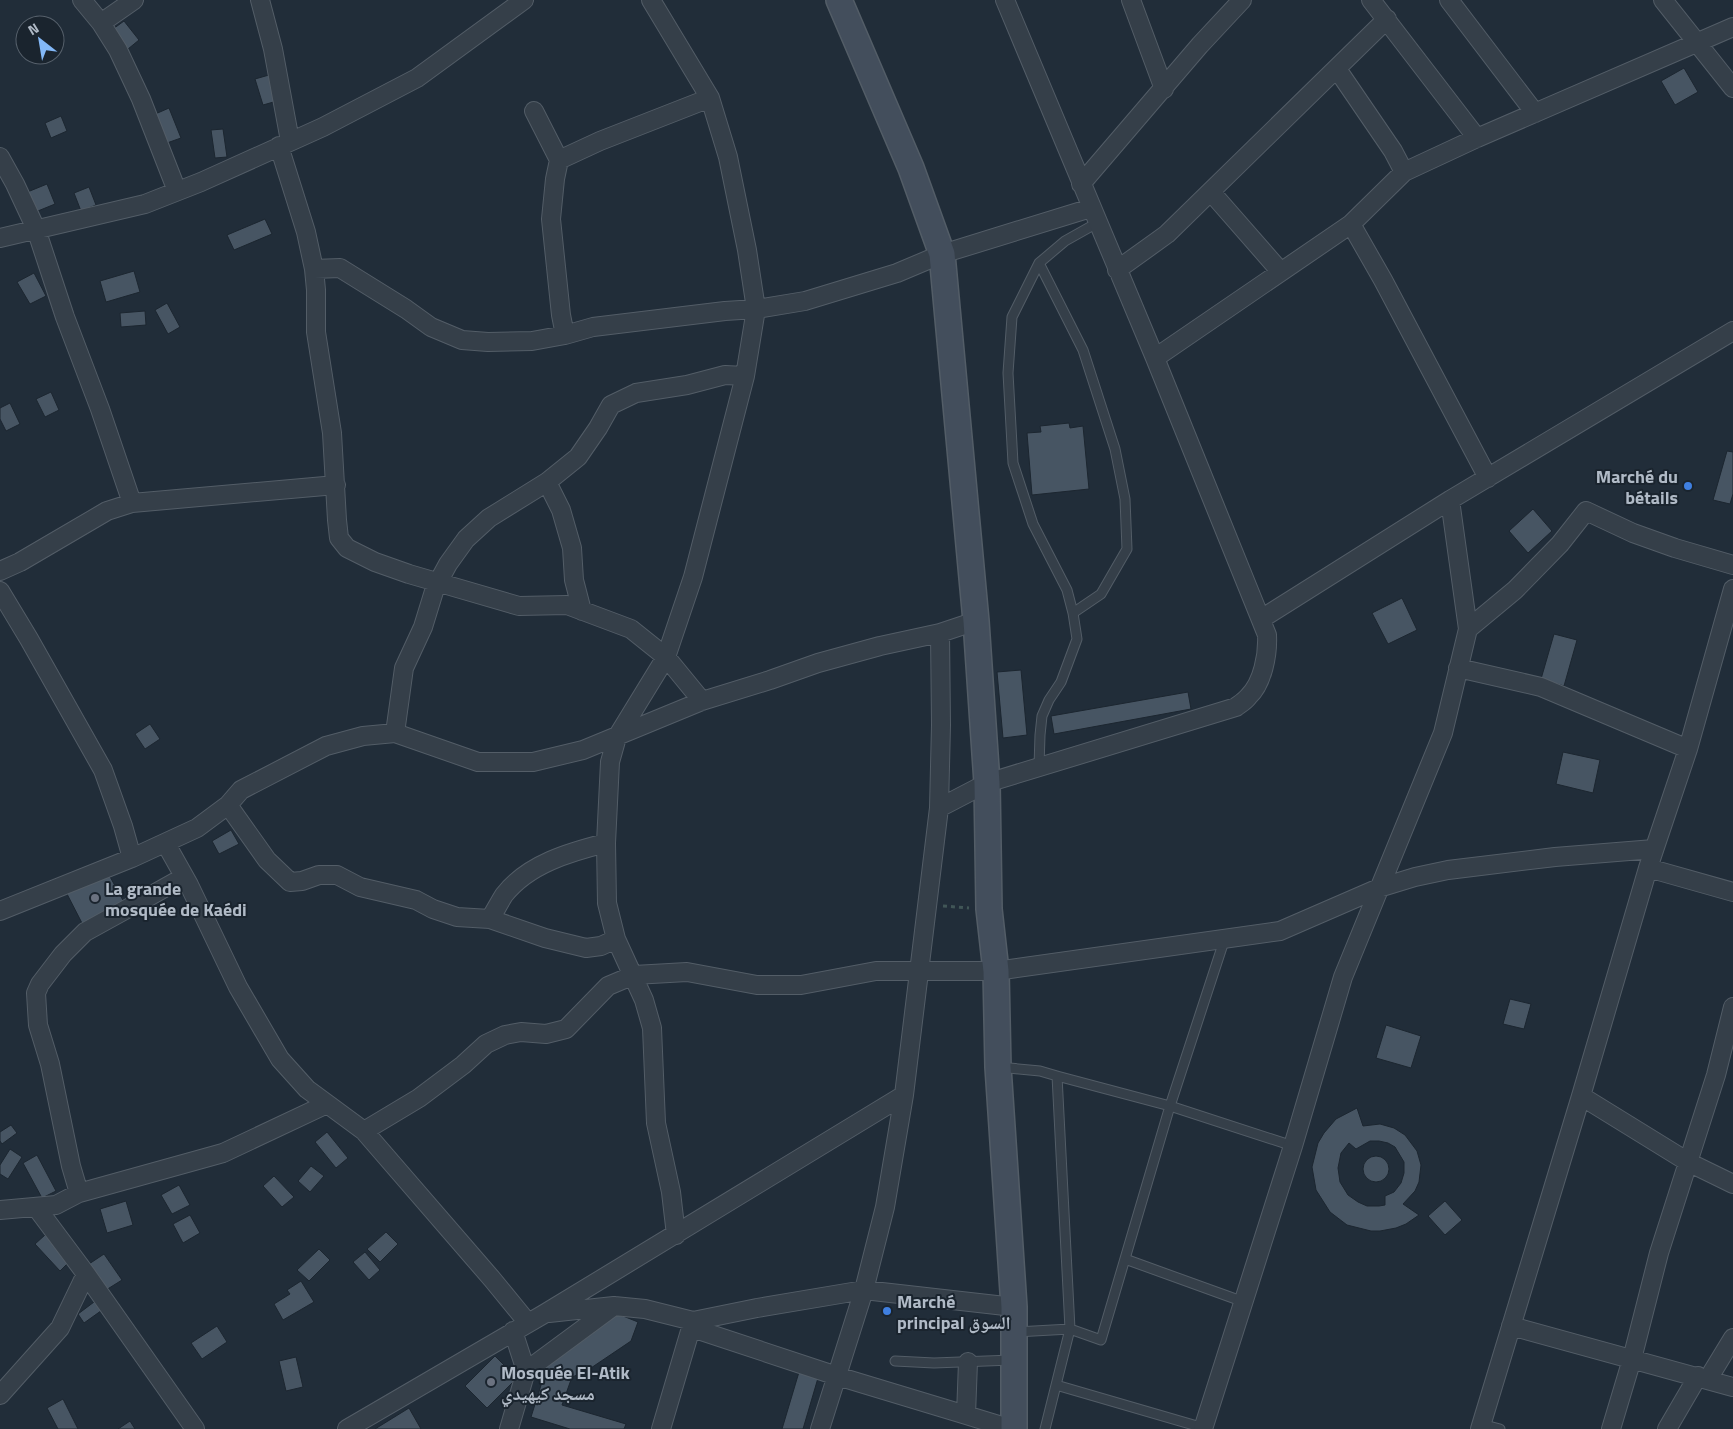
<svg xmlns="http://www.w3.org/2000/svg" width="1733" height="1429" viewBox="0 0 1733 1429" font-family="'Titillium Web','Noto Naskh Arabic',sans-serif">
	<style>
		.building { fill: #475563; stroke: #1c2630; fill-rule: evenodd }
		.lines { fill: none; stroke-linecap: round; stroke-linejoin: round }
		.lane-casing { stroke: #535d67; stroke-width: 11 }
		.street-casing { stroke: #535d67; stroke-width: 20 }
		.secondary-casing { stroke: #535d67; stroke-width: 28 }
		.path { stroke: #415657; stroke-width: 3; stroke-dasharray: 4 4; stroke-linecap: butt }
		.lane { stroke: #353f49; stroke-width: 9 }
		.street { stroke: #353f49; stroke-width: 18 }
		.secondary { stroke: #434e5c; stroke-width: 25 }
		.shop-dot { fill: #3f7fe0; stroke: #1a242e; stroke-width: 2 }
		.worship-dot { fill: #6b7280; stroke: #1a242e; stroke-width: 2 }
		.labels { text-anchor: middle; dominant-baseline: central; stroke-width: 4; stroke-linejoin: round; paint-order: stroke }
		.poi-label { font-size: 18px; font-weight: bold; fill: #b0bac6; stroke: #1a242e; text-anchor: start }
	</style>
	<rect width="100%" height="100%" fill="#212d39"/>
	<path class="building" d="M124 21 139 40 128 49 113 29Z
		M1684 68 1698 92 1675 105 1661 81Z
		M269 75 277 101 263 105 255 79Z
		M169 108 181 138 164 144 153 115Z
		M61 116 67 131 51 138 45 123Z
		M223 129 227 157 215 158 211 130Z
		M47 184 55 204 33 213 25 193Z
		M89 187 96 205 81 211 74 193Z
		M265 219 272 234 234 250 227 235Z
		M134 271 140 292 106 302 100 281Z
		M34 273 46 296 30 304 17 282Z
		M167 303 180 327 168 334 155 310Z
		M145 311 146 325 121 327 120 313Z
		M51 392 59 410 45 417 36 399Z
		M10 403 20 424 6 431 0 419V408Z
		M1069 423 1070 428 1083 426 1089 489 1032 495 1027 433 1041 432 1040 426Z
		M1727 451 1733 452V494L1730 504 1713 500Z
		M1533 509 1552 531 1528 553 1509 531Z
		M1402 598 1417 630 1388 644 1372 613Z
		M1554 634 1577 640 1564 686 1541 679Z
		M1021 670 1027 735 1003 738 997 672Z
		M1188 692 1191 709 1054 734 1051 716Z
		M150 724 160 739 145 749 135 734Z
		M1563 752 1600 760 1593 793 1556 784Z
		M231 830 239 844 219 854 212 841Z
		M108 873 125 904 84 927 66 892Z
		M1510 999 1531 1004 1524 1029 1503 1024Z
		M1386 1025 1421 1036 1411 1068 1376 1058Z
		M1357 1108 1363 1126 1380 1124 1394 1128 1405 1135 1417 1151 1421 1165 1419 1182 1415 1191 1403 1204 1419 1215 1406 1224 1396 1228 1380 1231H1371L1347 1225 1330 1212 1316 1190 1312 1167 1318 1143 1324 1133 1336 1119ZM1370 1141H1379L1388 1143 1395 1147 1404 1162V1173L1401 1183 1394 1192 1385 1196V1205L1379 1206H1367L1358 1202 1348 1195 1340 1182 1338 1168 1341 1153 1349 1143 1356 1149Z
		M11 1125 17 1133 2 1144 0 1141V1132Z
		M327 1132 348 1158 336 1168 315 1142Z
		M10 1149 22 1157 8 1179 0 1174V1165Z
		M37 1155 56 1191 42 1198 23 1163Z
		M1363 1169a13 13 0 1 1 26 0a13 13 0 1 1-26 0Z
		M311 1166 324 1176 310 1192 298 1181Z
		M274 1176 294 1197 282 1207 263 1186Z
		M179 1185 190 1205 172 1214 161 1195Z
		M126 1201 133 1225 107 1233 100 1209Z
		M1445 1201 1462 1220 1445 1235 1428 1216Z
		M190 1215 200 1233 183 1243 173 1224Z
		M386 1232 398 1244 380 1262 367 1249Z
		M45 1235 70 1261 60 1271 35 1244Z
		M319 1249 330 1260 309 1281 297 1270Z
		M365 1252 380 1270 369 1280 353 1262Z
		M104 1254 122 1280 106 1290 89 1264Z
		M301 1281 314 1302 283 1320 274 1304 290 1294 287 1290Z
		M98 1299 105 1308 84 1323 78 1314Z
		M618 1314 638 1322 631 1341 585 1372 572 1377 562 1405 626 1424 624 1429H570L531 1417 548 1363Z
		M217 1326 227 1342 202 1359 191 1343Z
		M495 1356 517 1378 487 1408 465 1386Z
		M296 1357 303 1387 286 1391 279 1361Z
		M799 1372 818 1378 803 1429H782Z
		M63 1399 78 1429H58L47 1408Z
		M409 1408 421 1429H375Z
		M130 1421 135 1429H118Z"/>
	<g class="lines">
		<defs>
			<path id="lane" d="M1039 263 1083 350 1115 449 1125 499 1127 549 1101 594 1073 613
				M1039 767 1040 735 1042 716 1049 700 1061 682 1077 639 1073 613 1067 590 1033 524 1013 463 1008 373 1012 317 1039 263 1065 241 1097 223
				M999 1067 1040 1071 1057 1076 1170 1106 1293 1146
				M1125 1259 1244 1302
				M1014 1332 1070 1329 1101 1340 1170 1106 1225 938
				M895 1361 934 1363 1012 1360
				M1056 1385 1204 1428
				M1481 1424 1500 1429
				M1045 1429 1070 1329 1057 1076"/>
			<path id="street" d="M82 0 101 23 118 50 141 99 177 191
				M260 0 273 49 290 141
				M651 0 710 98 728 157 747 250 756 309 745 376 693 577 666 657 617 737 610 762 606 843 607 903 616 939 644 1000 652 1028 656 1123 671 1192 676 1235
				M1131 0 1164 89
				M1371 0 1477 138
				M1449 0 1535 113
				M1663 0 1733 88
				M101 23 134 0
				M1337 69 1393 151 1404 172
				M534 111 559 160 555 179 551 219 561 315 565 335
				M279 146 306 232 314 269 316 290V332L332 433 337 520 339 538 347 548 375 562 409 574 519 606 567 605 631 629 666 657 702 701
				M0 157 15 184 36 229 65 317 100 409 132 503
				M559 160 600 141 710 98
				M1081 184 1200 45 1242 0
				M1211 192 1281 272
				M1351 224 1383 280 1488 478
				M0 238 145 204 201 182 323 127 417 78 524 0
				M314 269 340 268 406 309 431 327 462 340 488 342 532 341 565 335 593 327 725 311 756 309 805 301 897 273 942 254 1091 208
				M1117 270 1167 234 1387 19
				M1155 358 1351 224 1404 172 1477 138 1733 27
				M547 482 561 510 572 548 574 580 582 611
				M0 571 20 562 107 511 132 503 336 485
				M0 591 29 639 103 770 123 826 132 858
				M1261 619 1450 500 1733 331
				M1468 629 1515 590 1560 544 1586 511 1633 533 1675 548 1733 565
				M1458 668 1541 687 1688 749
				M395 733 404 668 423 627 435 588 448 564 466 539 489 518 547 482 578 457 598 428 611 405 636 393 687 385 725 375 745 376
				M228 805 267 860 290 882 302 881 319 875H337L360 887 416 900 433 909 457 917 490 919 545 938 586 948 601 946 616 939
				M939 808 941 725 940 633
				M166 844 189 885 238 987 280 1059 307 1089 364 1131 492 1279 528 1323
				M1648 868 1733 892
				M0 911 132 858 197 828 228 805 241 790 326 746 363 736 395 733 478 762H533L583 750 702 701 770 680 818 663 880 646 940 633 976 621
				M490 919C495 911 499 903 504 895 528 864 570 852 606 843
				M1581 1096 1688 1162 1733 1184
				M364 1131 419 1098 463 1065 486 1044 505 1035 521 1032 546 1034 566 1029 608 986 634 975 687 972 757 985H801L876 971H996L1280 931 1379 888 1415 877 1448 870 1555 857 1654 849
				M79 1193 71 1166 50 1064 38 1025 36 993 40 984 63 954 85 932 134 905 184 877
				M36 1207 86 1274 195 1429
				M0 1210 56 1205 79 1193 223 1153 327 1104
				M549 1313 614 1306 645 1309 693 1321 757 1308 864 1290 1014 1307
				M1511 1326 1733 1387
				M692 1328 837 1376 966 1415 968 1362
				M526 1371 614 1306
				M1708 1379 1733 1338
				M0 1395 60 1328 86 1274
				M966 1415 1012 1429
				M347 1429 544 1314 904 1095
				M509 1429 526 1371 513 1331
				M661 1429 693 1321
				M820 1429 864 1290 885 1207 904 1095 939 808 987 783 1236 707C1240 704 1245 701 1248 697 1263 683 1268 654 1267 635L1155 358 1005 0
				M1203 1429 1293 1146 1343 977 1443 733 1468 629 1450 500
				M1480 1429 1581 1096 1648 868 1688 749 1733 589
				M1611 1429 1632 1359 1659 1253 1716 1075 1733 1007
				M1667 1429 1698 1376"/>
			<path id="secondary" d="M839 0 911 168 942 254 976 621 987 783 989 909 996 971 998 1067 1014 1307V1429"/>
		</defs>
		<use href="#lane" class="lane-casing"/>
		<use href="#street" class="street-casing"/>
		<use href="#secondary" class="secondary-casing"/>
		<path class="path" d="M943 906 969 908"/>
		<use href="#lane" class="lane"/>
		<use href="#street" class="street"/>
		<use href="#secondary" class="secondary"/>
	</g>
	<g class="shop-dot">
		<circle cx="1688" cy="486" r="5"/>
		<circle cx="887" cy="1311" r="5"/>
	</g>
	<g class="worship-dot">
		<circle cx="95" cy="898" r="5"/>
		<circle cx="491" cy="1382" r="5"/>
	</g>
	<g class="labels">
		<g class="poi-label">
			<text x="1678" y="476" text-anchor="end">Marché du<tspan x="1678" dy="21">bétails</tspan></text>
			<text x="105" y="888">La grande<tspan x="105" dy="21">mosquée de Kaédi</tspan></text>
			<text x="897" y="1301">Marché<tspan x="897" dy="21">principal السوق</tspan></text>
			<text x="501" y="1372">Mosquée El-Atik<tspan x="501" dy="21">مسجد كيهيدي</tspan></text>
		</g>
	</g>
	<g transform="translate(40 40) rotate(329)"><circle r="24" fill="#1a242e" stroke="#56606b"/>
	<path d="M0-4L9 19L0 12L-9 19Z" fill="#83b8f7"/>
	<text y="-8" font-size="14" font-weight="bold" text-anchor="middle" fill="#b0bac6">N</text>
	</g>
</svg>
